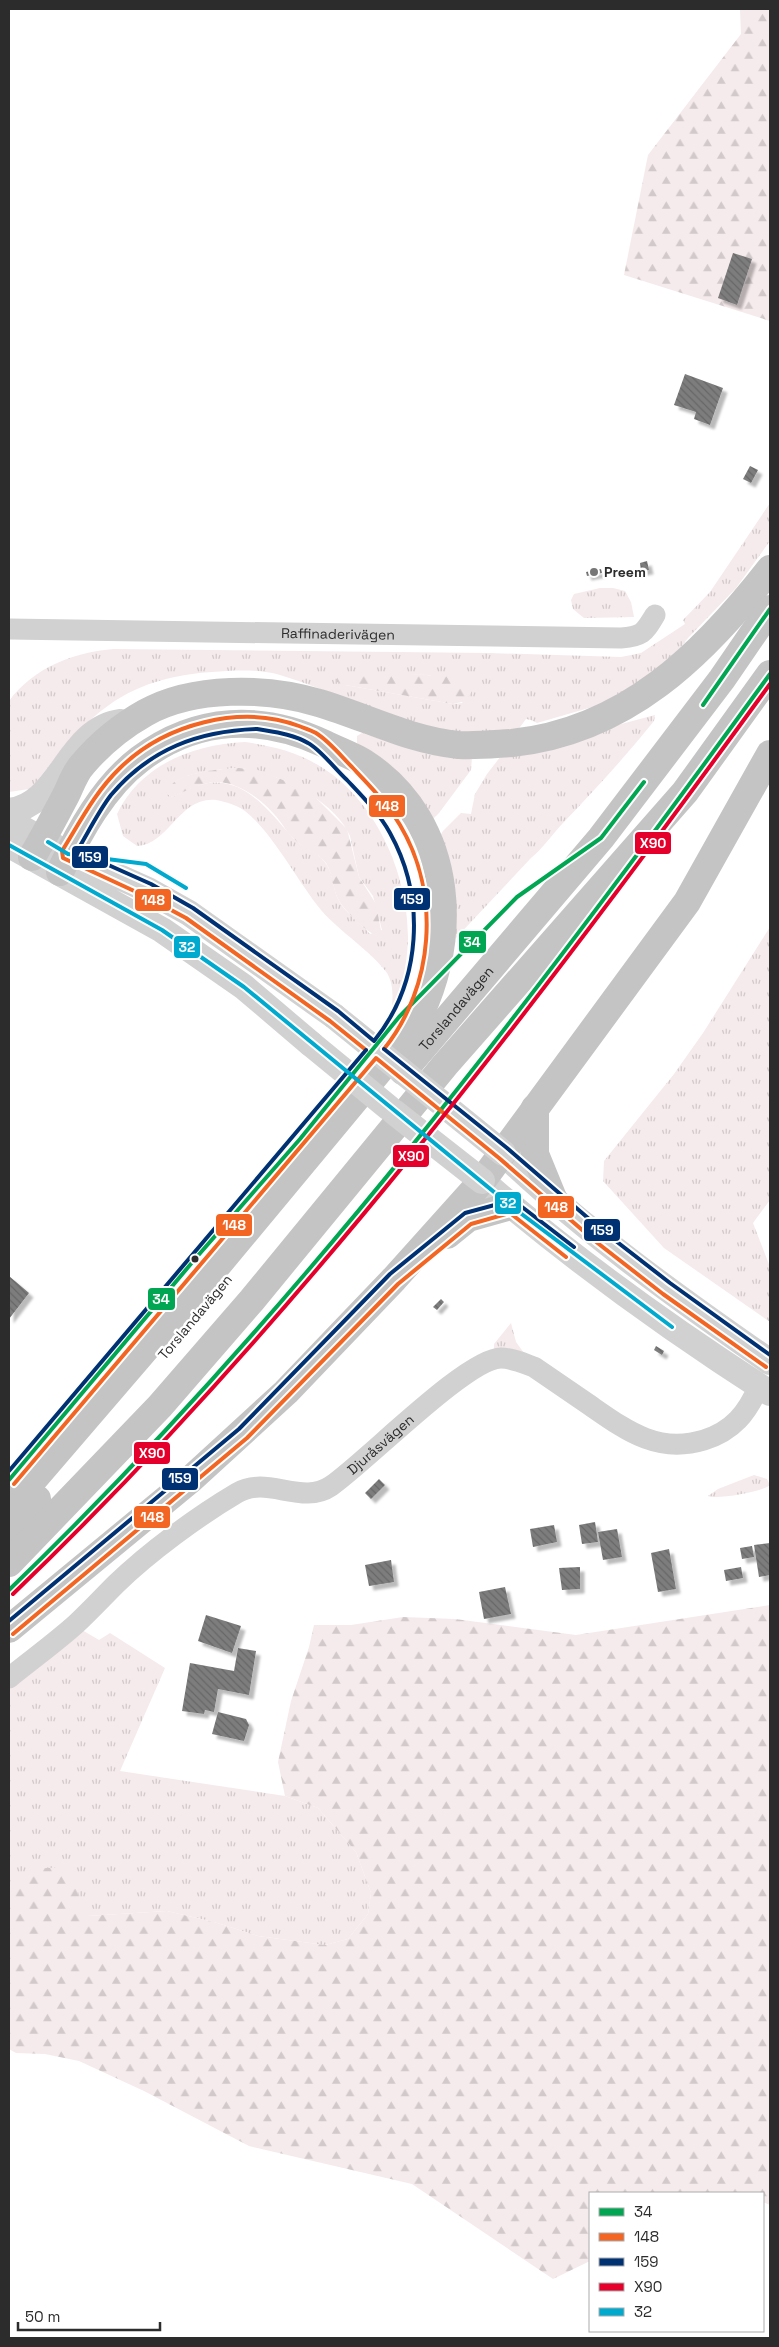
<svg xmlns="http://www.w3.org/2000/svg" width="779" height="2347" viewBox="0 0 779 2347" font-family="'Space Grotesk',sans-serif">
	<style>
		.grass { fill: url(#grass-tufts); fill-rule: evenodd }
		.forest { fill: url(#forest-firs) }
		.building { fill: url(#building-back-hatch); filter: url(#shadow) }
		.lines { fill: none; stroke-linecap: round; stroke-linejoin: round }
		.minor { stroke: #d1d1d1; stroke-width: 21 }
		.tertiary { stroke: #d1d1d1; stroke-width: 26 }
		.primary { stroke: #c4c4c4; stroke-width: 28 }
		.tertiary-bridge { stroke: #d1d1d1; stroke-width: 26 }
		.bus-1-casing { stroke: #fff; stroke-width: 8 }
		.bus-2-casing { stroke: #fff; stroke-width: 8 }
		.bus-3-casing { stroke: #fff; stroke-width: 8 }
		.bus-4-casing { stroke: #fff; stroke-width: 8 }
		.bus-5-casing { stroke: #fff; stroke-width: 8 }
		.bus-1 { stroke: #00a651; stroke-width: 4 }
		.bus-2 { stroke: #f26522; stroke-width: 4 }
		.bus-3 { stroke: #003273; stroke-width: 4 }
		.bus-4 { stroke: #e4002b; stroke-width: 4 }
		.bus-5 { stroke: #00a9ce; stroke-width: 4 }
		.poi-dot { fill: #767676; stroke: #fff; stroke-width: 2 }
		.bus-dot { fill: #2c2c2c; stroke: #fff; stroke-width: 2 }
		.labels { text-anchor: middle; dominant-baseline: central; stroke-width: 5; stroke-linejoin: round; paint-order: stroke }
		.poi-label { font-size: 14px; font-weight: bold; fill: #2c2c2c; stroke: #fff; text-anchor: start }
		.street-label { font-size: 14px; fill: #2c2c2c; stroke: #fff }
		.line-badge { stroke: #fff; stroke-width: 2 }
		.badge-label { font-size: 14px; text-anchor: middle; font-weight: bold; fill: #fff }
	</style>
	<defs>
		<pattern id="grass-tufts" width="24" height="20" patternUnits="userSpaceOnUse" patternTransform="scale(1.25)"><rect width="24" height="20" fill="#f5eaec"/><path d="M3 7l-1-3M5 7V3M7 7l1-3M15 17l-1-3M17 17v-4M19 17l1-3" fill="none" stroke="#d2c9cb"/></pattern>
		<pattern id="forest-firs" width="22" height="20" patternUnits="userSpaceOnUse" patternTransform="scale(1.25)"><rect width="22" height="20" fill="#f5eaec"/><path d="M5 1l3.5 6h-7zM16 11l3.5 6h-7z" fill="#d2c9cb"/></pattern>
		<pattern id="building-back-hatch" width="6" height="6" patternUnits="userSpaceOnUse" patternTransform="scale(1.25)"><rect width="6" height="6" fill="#7d7d7d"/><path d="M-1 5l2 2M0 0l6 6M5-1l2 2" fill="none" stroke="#676767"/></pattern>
		<filter id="shadow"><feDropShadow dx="4.5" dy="4.5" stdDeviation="1" flood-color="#0004"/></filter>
	</defs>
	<rect width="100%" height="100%" fill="#fff"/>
	<path class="grass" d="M770 503V541L736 588 688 638 681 647 679 654 661 669 599 705 537 723 531 720 526 719 517 731C491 733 452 736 426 729 377 715 330 690 280 675 259 669 234 670 212 672 122 678 86 717 34 785L29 789 9 792V701C33 668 74 652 114 649L489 653 621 657 641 653 685 624 683 620 710 592ZM342 673 430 675 463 703 453 704 345 685Z
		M600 588H613L625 591 631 602 634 617 584 618 573 609 571 600 574 594Z
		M655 715 654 721C625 757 594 791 562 824 551 836 543 848 531 858L455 939 456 926 438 839 443 831 461 813 471 814 475 794 487 774 501 756Z
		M362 733 389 742 472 757 471 770 439 813 431 821 357 743V736Z
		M245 742C271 746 295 751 318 765 375 798 408 873 408 937 408 954 403 993 392 1006 393 995 393 983 387 973 372 952 339 931 321 910 298 882 272 832 245 811 237 805 226 802 216 800 179 796 169 845 137 846L123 836 117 814C140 765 194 744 245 742ZM239 768C275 771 335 800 350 836L359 877 373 896 382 930 370 934C360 923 343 911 337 897 332 885 333 871 324 861 316 850 300 847 291 836 269 811 243 775 204 784 193 786 183 792 172 797L167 794C170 772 221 769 239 768Z
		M770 927V1200L753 1223 770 1267V1322L664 1248 603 1181 604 1161 674 1074 703 1033Z
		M511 1323 516 1342 524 1353 494 1349V1344Z
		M754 1475 767 1479 770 1485C763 1492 715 1500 708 1496L718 1489Z
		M65 1620 99 1640 110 1633 165 1668 120 1771 285 1796 318 1808 356 1852 371 1893 368 1914 348 1939 325 1945 258 1936 214 1922 167 1911 87 1916 11 1888 9 1889V1666Z"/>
	<path class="forest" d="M740 9H770V321L624 275 648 155 741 34Z
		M342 673H394L457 677 468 683 472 691 466 701 453 704 345 685 337 682V674Z
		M239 768 258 770 298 786 314 796 347 829 359 877 376 904 382 936C371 939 343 909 338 899 332 887 333 874 326 863 318 852 302 848 293 838 287 833 284 826 279 820 265 802 239 781 215 782 200 783 186 791 172 797L167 794C169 772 221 769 239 768Z
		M770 1605V2205L763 2202V2193H590V2261L553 2279 412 2184 249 2146 144 2091 79 2061 45 2054 16 2053 9 2049V1889L27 1869 68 1867 87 1916 167 1911 214 1922 258 1936 325 1945 348 1939 368 1914 371 1893 356 1852 318 1808 285 1796 278 1762 291 1701 309 1647 314 1625H351L403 1617 455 1619 576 1635Z"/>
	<path class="building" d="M733 253 752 259 737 305 718 298Z
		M685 374 723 388 710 425 694 419 696 412 674 405Z
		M750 466 758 470 751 483 743 479Z
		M647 561 649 570 641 571 640 563Z
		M601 569 602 573 587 576 586 572Z
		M9 1276 29 1293 9 1319Z
		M441 1299 444 1302 437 1310 433 1307Z
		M656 1346 664 1351 662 1355 654 1350Z
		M379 1479 385 1485 371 1499 365 1493Z
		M595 1522 598 1542 582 1544 579 1525Z
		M554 1525 557 1542 533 1547 530 1529Z
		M617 1529 622 1557 603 1560 598 1532Z
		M770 1543V1575L759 1577 754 1545Z
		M752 1546 754 1557 742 1559 740 1548Z
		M669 1549 676 1589 658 1592 651 1553Z
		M391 1560 394 1582 369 1586 365 1565Z
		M580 1567V1589L562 1590 559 1568Z
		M741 1567 743 1578 726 1581 724 1570Z
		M505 1587 511 1614 484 1619 479 1592Z
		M206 1615 241 1626 232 1653 198 1641Z
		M238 1648 256 1651 249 1695 218 1689 214 1712 205 1710 204 1714 182 1711 190 1663 234 1671Z
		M218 1712 246 1719 249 1725 244 1741 212 1734Z"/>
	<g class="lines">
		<g class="minor">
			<path id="s1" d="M9 629 621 638C643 636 644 633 655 615"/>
			<path id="s2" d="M9 1678C31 1660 55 1643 76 1624 90 1611 103 1597 116 1584 149 1552 198 1516 237 1493 267 1475 302 1506 331 1486 366 1462 467 1358 501 1358 512 1358 523 1363 534 1367 553 1380 572 1393 591 1406 627 1431 658 1454 704 1440 733 1431 747 1413 759 1386"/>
		</g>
		<path class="tertiary" d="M9 811C61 805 67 729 121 722
			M9 821 68 854 148 890 189 913 334 1016
			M9 845 162 930 244 987 311 1044
			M503 1153C583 1230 679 1299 770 1362
			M482 1181C572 1258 670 1329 770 1393"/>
		<g class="primary">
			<path d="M32 857C44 837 55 816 66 795 71 785 75 772 83 764 100 744 122 726 145 713 193 686 267 687 319 703 366 717 409 740 459 745 476 746 495 744 512 743 626 731 703 655 770 569"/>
			<path id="s3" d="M403 1071 601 838 722 679 770 609"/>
			<path d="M535 1108V1154L553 1198"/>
			<path d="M447 1235 468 1218 511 1206"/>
			<path d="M9 1508 216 1267 407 1037C463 949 457 822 363 762 351 755 337 750 325 744 262 714 197 716 140 759 104 786 79 832 60 872"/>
			<path d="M9 1530 37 1499"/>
			<path d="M9 1563 160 1406 252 1300 445 1065 685 792 770 674"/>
			<path d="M9 1629 191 1479 286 1392 394 1279 482 1181 687 902 770 754"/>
		</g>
		<path class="tertiary-bridge" d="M334 1016 503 1153
			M311 1044 389 1108
			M394 1112 482 1181"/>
		<defs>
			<path id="bus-1" d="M703 705 770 609
				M9 1480 195 1259 300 1139 399 1017 517 897 601 838 644 782
				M9 1590C295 1314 537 995 770 674"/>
			<path id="bus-2" d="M366 1050 330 1021 186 918 145 896 63 858 62 851C80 822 95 792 120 768 165 724 240 704 299 726 304 728 311 730 316 733 329 741 341 756 352 767 369 785 387 803 400 825 441 894 434 987 384 1049
				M14 1484 376 1058 499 1158 595 1241 663 1294 766 1367
				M13 1634 247 1438 398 1284 471 1224 510 1213 566 1257"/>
			<path id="bus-3" d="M257 729C274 732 293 734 308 743 320 749 336 770 347 780 362 796 379 813 390 833 426 898 422 982 374 1041L338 1011 193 908 151 884 77 851C88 833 98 812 111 795 150 749 198 731 257 729Z
				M384 1049 507 1148 603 1231 670 1283 770 1355
				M9 1471 366 1050
				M9 1621 239 1429 390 1274 465 1213 513 1200 574 1247"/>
			<path id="bus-4" d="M13 1594C297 1321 539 1002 770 684"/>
			<path id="bus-5" d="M48 842 68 854 146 864 186 888
				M9 845 162 930 244 987 511 1206 672 1327"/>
		</defs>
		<use href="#bus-1" class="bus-1-casing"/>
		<use href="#bus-2" class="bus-2-casing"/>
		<use href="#bus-3" class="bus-3-casing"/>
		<use href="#bus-4" class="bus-4-casing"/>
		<use href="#bus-5" class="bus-5-casing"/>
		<use href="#bus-1" class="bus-1"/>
		<use href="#bus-2" class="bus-2"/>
		<use href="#bus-3" class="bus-3"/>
		<use href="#bus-4" class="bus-4"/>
		<use href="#bus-5" class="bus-5"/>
	</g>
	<circle class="poi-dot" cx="594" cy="572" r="5"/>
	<circle class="bus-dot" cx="195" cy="1259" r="4.5"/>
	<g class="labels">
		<g class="poi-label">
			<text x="604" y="572">Preem</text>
		</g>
		<g class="street-label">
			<text stroke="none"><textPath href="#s1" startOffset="329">Raffinaderivägen</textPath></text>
			<text stroke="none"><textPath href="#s3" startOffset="82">Torslandavägen</textPath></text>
			<text transform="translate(195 1317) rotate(-50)">Torslandavägen</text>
			<text stroke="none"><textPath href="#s2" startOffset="456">Djuråsvägen</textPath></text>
		</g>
	</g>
	<g class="line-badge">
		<rect x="368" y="794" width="38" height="24" rx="5" fill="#f26522"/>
		<rect x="634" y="831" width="38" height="24" rx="5" fill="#e4002b"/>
		<rect x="71" y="845" width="38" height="24" rx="5" fill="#003273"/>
		<rect x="393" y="887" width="38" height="24" rx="5" fill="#003273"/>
		<rect x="134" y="888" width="38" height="24" rx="5" fill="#f26522"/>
		<rect x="458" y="930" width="29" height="24" rx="5" fill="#00a651"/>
		<rect x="173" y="935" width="28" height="24" rx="5" fill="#00a9ce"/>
		<rect x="392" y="1144" width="38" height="24" rx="5" fill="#e4002b"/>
		<rect x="494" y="1191" width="28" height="24" rx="5" fill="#00a9ce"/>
		<rect x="537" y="1195" width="38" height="24" rx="5" fill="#f26522"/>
		<rect x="215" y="1213" width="38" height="24" rx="5" fill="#f26522"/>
		<rect x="583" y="1218" width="38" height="24" rx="5" fill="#003273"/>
		<rect x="147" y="1287" width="29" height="24" rx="5" fill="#00a651"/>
		<rect x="133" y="1441" width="38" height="24" rx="5" fill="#e4002b"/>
		<rect x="161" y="1467" width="38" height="24" rx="5" fill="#003273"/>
		<rect x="133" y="1505" width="38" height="24" rx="5" fill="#f26522"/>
	</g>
	<g class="badge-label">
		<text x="387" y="811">148</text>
		<text x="653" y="848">X90</text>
		<text x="90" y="862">159</text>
		<text x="412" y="904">159</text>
		<text x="153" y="905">148</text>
		<text x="472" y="947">34</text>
		<text x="187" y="952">32</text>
		<text x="411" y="1161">X90</text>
		<text x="508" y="1208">32</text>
		<text x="556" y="1212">148</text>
		<text x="234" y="1230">148</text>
		<text x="602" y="1235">159</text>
		<text x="161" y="1304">34</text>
		<text x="152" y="1458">X90</text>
		<text x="180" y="1483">159</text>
		<text x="152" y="1522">148</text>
	</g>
	<rect width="779" height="2347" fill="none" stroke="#2c2c2c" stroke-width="20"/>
	<rect x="589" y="2192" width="175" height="140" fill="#ffffff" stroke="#ababab"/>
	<rect x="599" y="2208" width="25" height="8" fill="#00a651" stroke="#ababab"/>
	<text x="634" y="2217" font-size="15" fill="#2c2c2c">34</text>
	<rect x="599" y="2233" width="25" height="8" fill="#f26522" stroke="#ababab"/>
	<text x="634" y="2242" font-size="15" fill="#2c2c2c">148</text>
	<rect x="599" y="2258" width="25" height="8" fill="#003273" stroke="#ababab"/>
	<text x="634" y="2267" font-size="15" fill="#2c2c2c">159</text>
	<rect x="599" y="2283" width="25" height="8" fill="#e4002b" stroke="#ababab"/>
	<text x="634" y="2292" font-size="15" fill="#2c2c2c">X90</text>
	<rect x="599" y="2308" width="25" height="8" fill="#00a9ce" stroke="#ababab"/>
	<text x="634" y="2317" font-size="15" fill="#2c2c2c">32</text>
	<path d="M18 2322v8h142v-8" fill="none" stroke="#2c2c2c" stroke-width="2.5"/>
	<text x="25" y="2322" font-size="15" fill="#2c2c2c" stroke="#ffffff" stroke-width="4" paint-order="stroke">50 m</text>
</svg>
